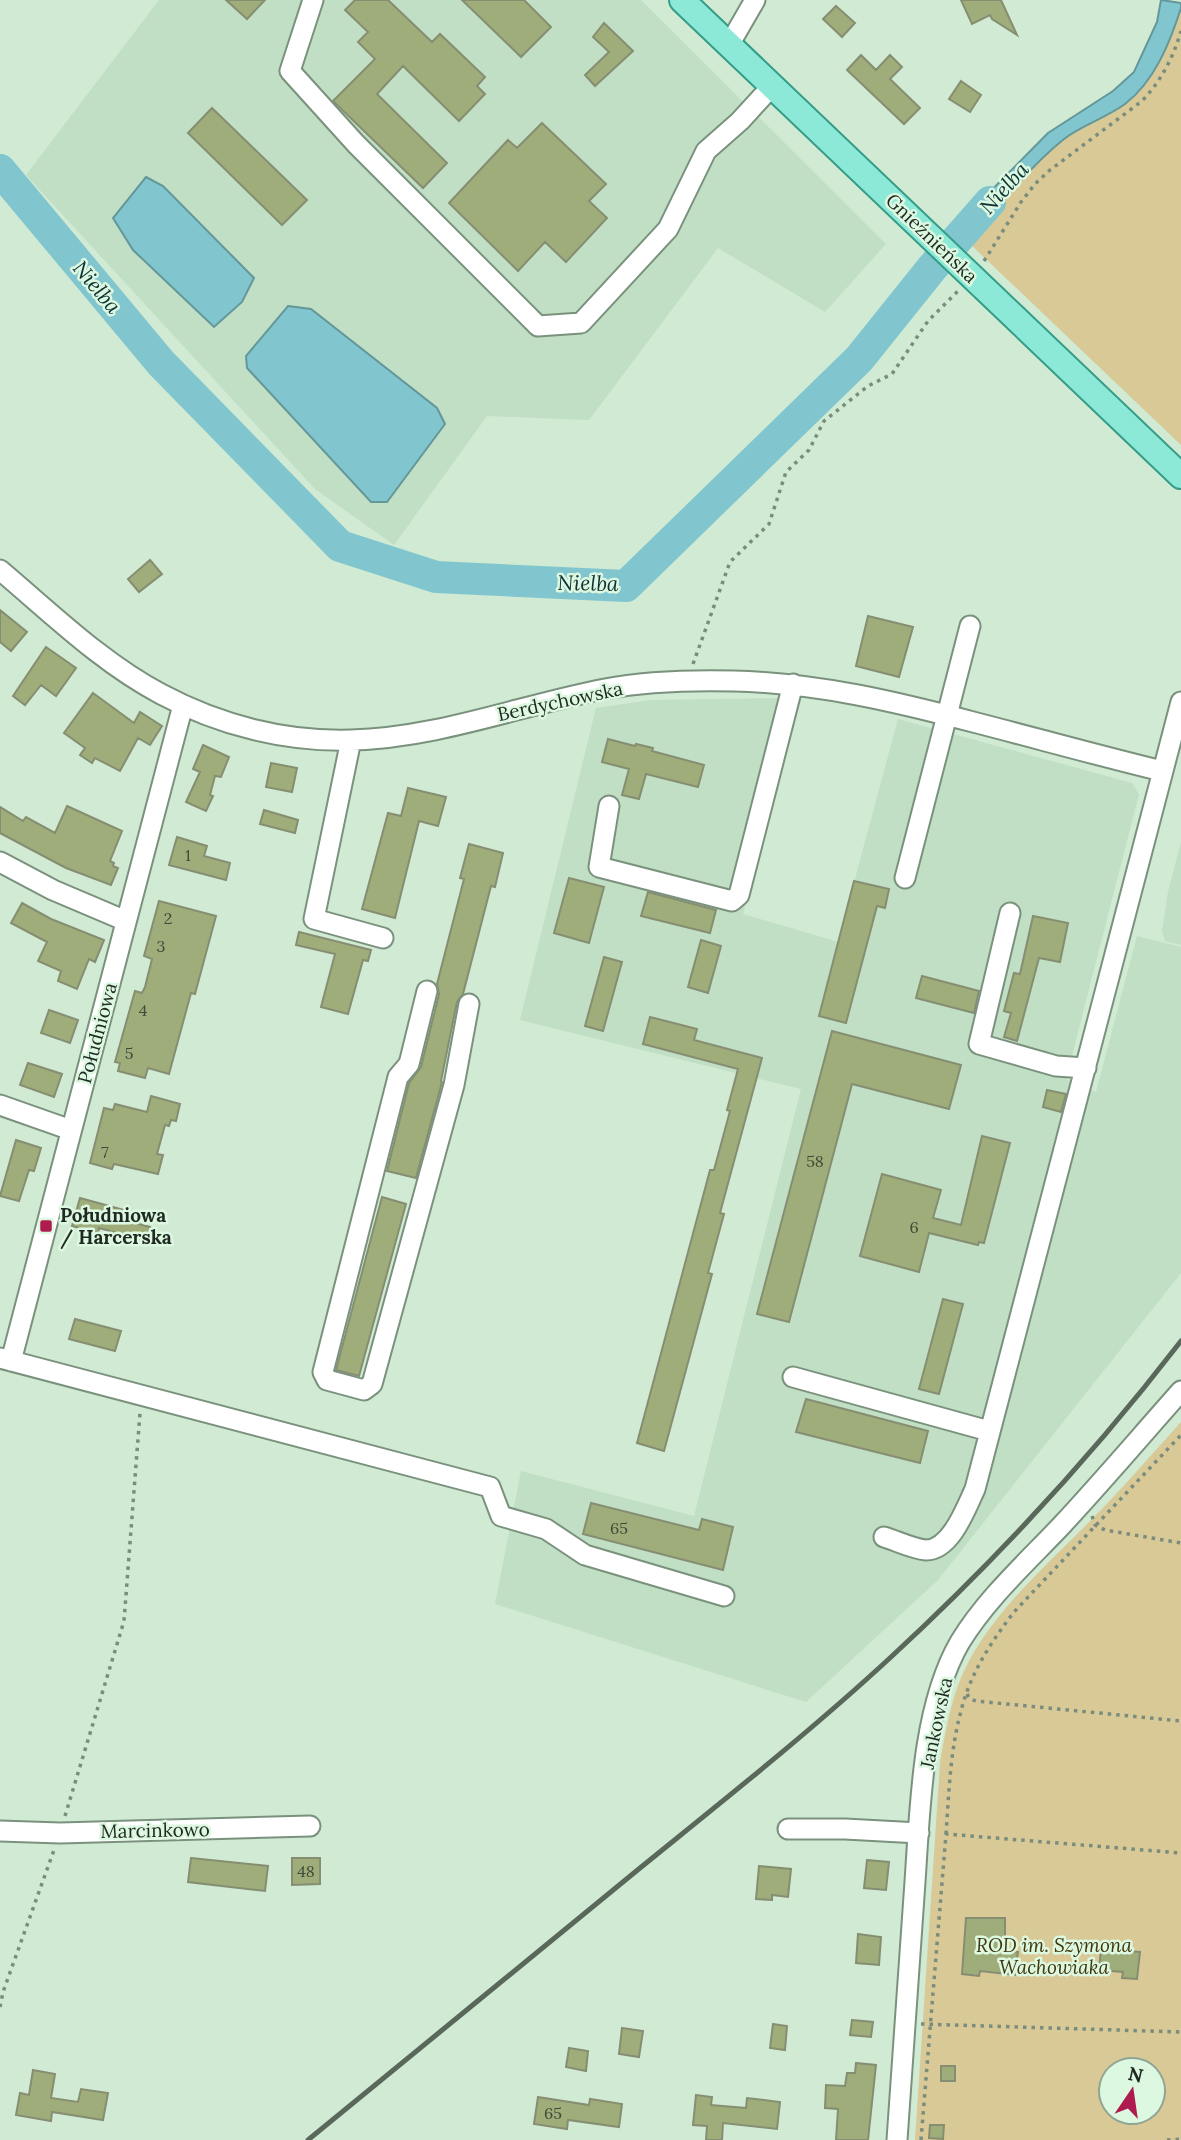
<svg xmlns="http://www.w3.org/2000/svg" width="1181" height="2140" viewBox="0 0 1181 2140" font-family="Lora,serif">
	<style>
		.built { fill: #c0dfc4 }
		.green { fill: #d9c997; fill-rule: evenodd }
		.water { fill: #81c6ce; stroke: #64979a; stroke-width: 2 }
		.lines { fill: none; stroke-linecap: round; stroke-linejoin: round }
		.river { stroke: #81c6ce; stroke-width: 32 }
		.building { fill: #9fad7b; stroke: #868e72; stroke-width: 2 }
		.minor-casing { stroke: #7a927d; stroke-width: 23 }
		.major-casing { stroke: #349c87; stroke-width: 28 }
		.path { stroke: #7a8d7d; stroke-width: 3.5; stroke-dasharray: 3.5 5; stroke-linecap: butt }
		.minor { stroke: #fff; stroke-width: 19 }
		.major { stroke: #8ce9d8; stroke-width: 24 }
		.rail { stroke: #59685b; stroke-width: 5 }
		.poi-dot { fill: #ae1c4f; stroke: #ddf8e1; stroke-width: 2.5 }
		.labels { text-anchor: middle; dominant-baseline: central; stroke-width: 5; stroke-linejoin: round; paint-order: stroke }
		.number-label { font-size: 16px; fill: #3f4a38 }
		.street-label { font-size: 19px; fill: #1f2921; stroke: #ddf8e1 }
		.poi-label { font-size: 19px; font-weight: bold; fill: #1f2921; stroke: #ddf8e1; text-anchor: start }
		.park-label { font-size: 19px; font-style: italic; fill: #42360c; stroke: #ddf8e1 }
		.water-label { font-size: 21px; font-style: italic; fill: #0d3034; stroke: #ddf8e1 }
	</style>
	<rect width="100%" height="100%" fill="#d0ead3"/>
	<path class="built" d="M159 0H641L886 244 825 312 718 248 589 420 487 416 394 545 315 489 26 175Z
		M774 698 801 700 743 914 838 942 898 719 1132 783 1139 794 1066 1079 1096 1092 1137 936 1181 947V1273L938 1580 806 1702 495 1604 521 1471 694 1516 801 1089 520 1020 596 708 651 700Z
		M1181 842V945L1165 941 1162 931 1168 892Z"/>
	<path class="green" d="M1181 8V445L969 243 1018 183 1047 154 1067 137 1125 104 1172 34Z
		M1181 1422V2140H915L940 1763C946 1729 952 1692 969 1661 999 1606 1048 1564 1091 1520 1122 1489 1151 1455 1181 1422ZM1111 2070H1153V2112H1111Z"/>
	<path class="water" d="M1161 0 1181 3V8C1170 42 1155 81 1125 104 1106 118 1082 125 1064 139 1027 169 999 206 969 243L954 228 1048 133 1113 91 1134 72 1157 22Z
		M146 177 163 186 254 278 242 302 214 327 133 250 113 218Z
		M288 306 311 309 437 408 445 424 387 502H371L247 368 246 356Z"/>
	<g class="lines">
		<path class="river" d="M0 170 161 363 340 546 436 577 626 586 859 359 932 268 990 202"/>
	</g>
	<path class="building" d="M226 0H265L247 19Z
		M355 0H388L432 42 440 34 485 77 477 86 485 94 459 121 403 66 377 94 447 163 423 188 333 101 375 59 358 42 368 32 345 10Z
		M462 0H524L551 27 521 57Z
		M961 0H1001L1017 35 992 19 990 15 972 24Z
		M836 6 855 23 842 37 823 19Z
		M604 23 633 51 595 86 585 75 609 52 593 37Z
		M861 55 876 70 890 55 902 67 890 79 920 108 904 124 847 70Z
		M961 81 981 95 970 112 949 99Z
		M212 108 307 200 282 225 188 133Z
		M542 123 606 184 589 201 607 218 566 262 545 242 518 271 449 203 508 140 517 148Z
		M150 560 162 574 139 592 128 579Z
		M0 610 27 632 11 651 0 642Z
		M868 616 913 627 899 677 856 666Z
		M46 647 76 668 56 696 41 685 25 705 13 696Z
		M93 693 134 723 140 712 162 726 150 745 138 738 120 771 95 758 92 763 80 755 85 748 64 733Z
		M608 739 635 746 636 744 653 748 652 751 704 765 698 787 646 774 639 799 622 795 629 769 602 762Z
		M203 745 229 757 221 777 215 776 210 795 213 796 206 811 186 802 200 772 193 769Z
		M271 763 297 768 292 792 266 787Z
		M408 788 446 797 438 826 419 821 395 918 362 909 388 813 401 816Z
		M67 806 122 831 110 861 114 863 113 866 118 868 111 885 66 868 0 833V807L23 821 26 817 55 833Z
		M264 810 298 820 295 833 260 824Z
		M177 837 207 846 204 856 230 863 226 880 169 865Z
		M469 844 503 853 495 887 491 886 463 994 457 1002 441 1081 442 1082 416 1178 387 1171 409 1083 421 1067 439 994 437 984 464 879 460 878Z
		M569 878 604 887 589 943 554 933Z
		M854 881 889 889 885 908 877 906 846 1023 819 1016Z
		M648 892 716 910 710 933 641 916Z
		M159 901 216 916 195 994 191 993 169 1074 148 1068 145 1078 118 1071 120 1063 115 1062 135 991 142 993 145 987 152 959 144 956Z
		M22 903 51 919 104 940 95 962 89 959 77 989 58 981 61 971 38 961 47 942 11 923Z
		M1033 916 1068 923 1060 962 1039 958 1017 1041 1004 1037 1011 1013 1004 1011 1014 973 1020 974Z
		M299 932 371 950 368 961 363 960 348 1014 321 1007 335 954 296 945Z
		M701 940 721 946 708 993 688 987Z
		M604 957 622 962 603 1031 585 1026Z
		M922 976 979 991 974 1013 916 998Z
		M49 1010 78 1020 70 1043 41 1033Z
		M650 1017 697 1029 694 1040 762 1058 720 1213 724 1214 708 1273 712 1274 664 1451 637 1443 710 1170H714L730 1111 727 1110 738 1069 643 1044Z
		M832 1031 961 1065 949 1109 852 1084 789 1322 757 1314Z
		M28 1063 62 1074 54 1097 20 1085Z
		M1047 1090 1066 1094 1061 1112 1043 1107Z
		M151 1096 180 1104 176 1121 171 1120 169 1126 165 1125 157 1154 163 1155 158 1174 114 1164 112 1169 90 1163 104 1108 113 1110 115 1104 147 1112Z
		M982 1136 1010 1143 984 1243 979 1242 978 1245 929 1233 919 1272 860 1256 882 1174 941 1190 933 1218 961 1225Z
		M16 1140 41 1148 34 1171 29 1170 19 1201 0 1196Z
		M382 1197 406 1204 359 1376 336 1370Z
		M80 1198 142 1215 139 1224 150 1227 146 1241 99 1228 98 1233 72 1226Z
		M943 1299 963 1304 939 1394 919 1389Z
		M75 1319 121 1331 115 1351 69 1339Z
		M806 1399 928 1431 920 1463 796 1432Z
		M591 1503 699 1530 702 1519 733 1527 723 1570 583 1534Z
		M191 1858 268 1866 265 1891 188 1882Z
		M292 1858H320V1884L292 1885Z
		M867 1860 889 1862 886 1890 864 1888Z
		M759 1866 791 1869 788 1897 772 1895V1900L756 1899Z
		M966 1918H1005V1950L1018 1952 1015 1975 980 1971 979 1976 962 1974Z
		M858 1934 881 1937 879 1965 856 1963Z
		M1101 1949 1140 1952 1137 1979 1122 1978 1123 1972 1099 1970Z
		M852 2020 873 2022 871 2037 850 2035Z
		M773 2024 787 2026 785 2050 770 2048Z
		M622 2028 643 2031 639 2057 619 2054Z
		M569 2048 588 2051 586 2071 566 2067Z
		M856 2063 876 2065 868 2140H836L838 2109 825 2108 826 2085 845 2086 847 2073H855Z
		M941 2066H955V2081H941Z
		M33 2070 55 2074 51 2098 78 2102 81 2089 108 2093 103 2120 52 2112 51 2121 16 2115 20 2093 29 2095Z
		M696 2095 712 2097 711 2105 746 2108 747 2098 780 2102 777 2129 723 2123 722 2140H706L707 2126 693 2125Z
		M538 2097 589 2105 590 2099 622 2104 619 2127 568 2120 567 2129 534 2124Z
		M930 2125H944L943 2139 929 2138Z"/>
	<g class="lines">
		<defs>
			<path id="minor" d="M313 0 290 71 356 144 538 326 581 323 668 229 706 151 740 121 772 86
				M729 45 755 0
				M0 570C51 613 102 663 161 694 219 725 285 742 351 740 438 738 521 705 605 689 647 681 691 680 734 681 818 683 897 702 977 723 1039 739 1100 756 1162 771
				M351 740 314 919 383 938
				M609 806 599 867 732 901 739 895 793 684
				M0 862 53 890 126 921
				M905 878 970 626
				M1010 913 979 1044 1056 1066 1086 1068
				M427 991 409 1064 398 1077 323 1372 327 1380 364 1390 372 1384 454 1085 469 1004
				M0 1105 71 1130
				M0 1358 490 1487 501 1516 546 1529 585 1555 724 1596
				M11 1361 183 705
				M793 1377 989 1431
				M884 1537C897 1541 913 1549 926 1550 951 1550 966 1508 975 1489L1181 702
				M788 1829H845L919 1833
				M0 1831 60 1833 310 1826
				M897 2140C903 2059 909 1978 914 1896 920 1818 920 1711 960 1642 987 1598 1026 1563 1061 1526 1102 1482 1141 1436 1181 1391"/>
			<path id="major" d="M682 0 1181 476"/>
		</defs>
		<use href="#minor" class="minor-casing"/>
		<use href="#major" class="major-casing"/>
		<path class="path" d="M984 261 1021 202 1035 184 1050 170 1142 101C1161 81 1173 58 1181 31
			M693 664 730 562 769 524 786 472 809 450 824 421 868 386 892 374 928 321 958 291
			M1092 1516 1095 1525 1105 1530 1181 1543
			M967 1694 970 1699 976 1701 1181 1721
			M65 1816 124 1621 140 1413
			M946 1834C949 1793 950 1751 961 1711 970 1674 991 1642 1014 1612L1181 1435
			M0 2007 3 1992 54 1850
			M921 2024 1181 2032
			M921 2140 946 1834 1181 1853
			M1167 2140 1181 2139"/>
		<use href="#minor" class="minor"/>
		<use href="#major" class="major"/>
		<path class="rail" d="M308 2140C419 2049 529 1959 640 1868 725 1799 811 1731 891 1657 996 1560 1094 1454 1181 1341"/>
	</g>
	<rect class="poi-dot" x="39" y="1219" width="14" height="14" rx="3.5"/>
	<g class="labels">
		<g class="number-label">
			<text x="188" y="855">1</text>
			<text x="168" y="918">2</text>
			<text x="161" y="946">3</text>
			<text x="143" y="1010">4</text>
			<text x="129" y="1053">5</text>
			<text x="105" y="1152">7</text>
			<text x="815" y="1161">58</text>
			<text x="914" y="1227">6</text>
			<text x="619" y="1528">65</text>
			<text x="306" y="1871">48</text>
			<text x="553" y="2113">65</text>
		</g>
		<g class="street-label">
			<text transform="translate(932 238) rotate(44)">Gnieźnieńska</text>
			<text transform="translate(560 701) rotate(-12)">Berdychowska</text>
			<text transform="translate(97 1033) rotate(-75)">Południowa</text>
			<text transform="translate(936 1723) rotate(-78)">Jankowska</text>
			<text transform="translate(155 1830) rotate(-1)">Marcinkowo</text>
		</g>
		<g class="poi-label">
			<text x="60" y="1215">Południowa<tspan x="60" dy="22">/ Harcerska</tspan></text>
		</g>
		<g class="park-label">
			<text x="1054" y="1945">ROD im. Szymona<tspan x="1054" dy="22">Wachowiaka</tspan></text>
		</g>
		<g class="water-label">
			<text transform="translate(1004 188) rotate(-48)">Nielba</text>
			<text transform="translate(97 287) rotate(50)">Nielba</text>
			<text transform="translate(588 583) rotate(1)">Nielba</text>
		</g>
	</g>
	<g transform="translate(1132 2091) rotate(13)"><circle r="33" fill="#ddf8e1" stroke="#91a594" stroke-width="2"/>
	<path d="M0-5L12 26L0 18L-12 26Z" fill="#ae1c4f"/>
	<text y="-10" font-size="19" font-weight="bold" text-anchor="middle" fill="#1f2921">N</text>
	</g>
</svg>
